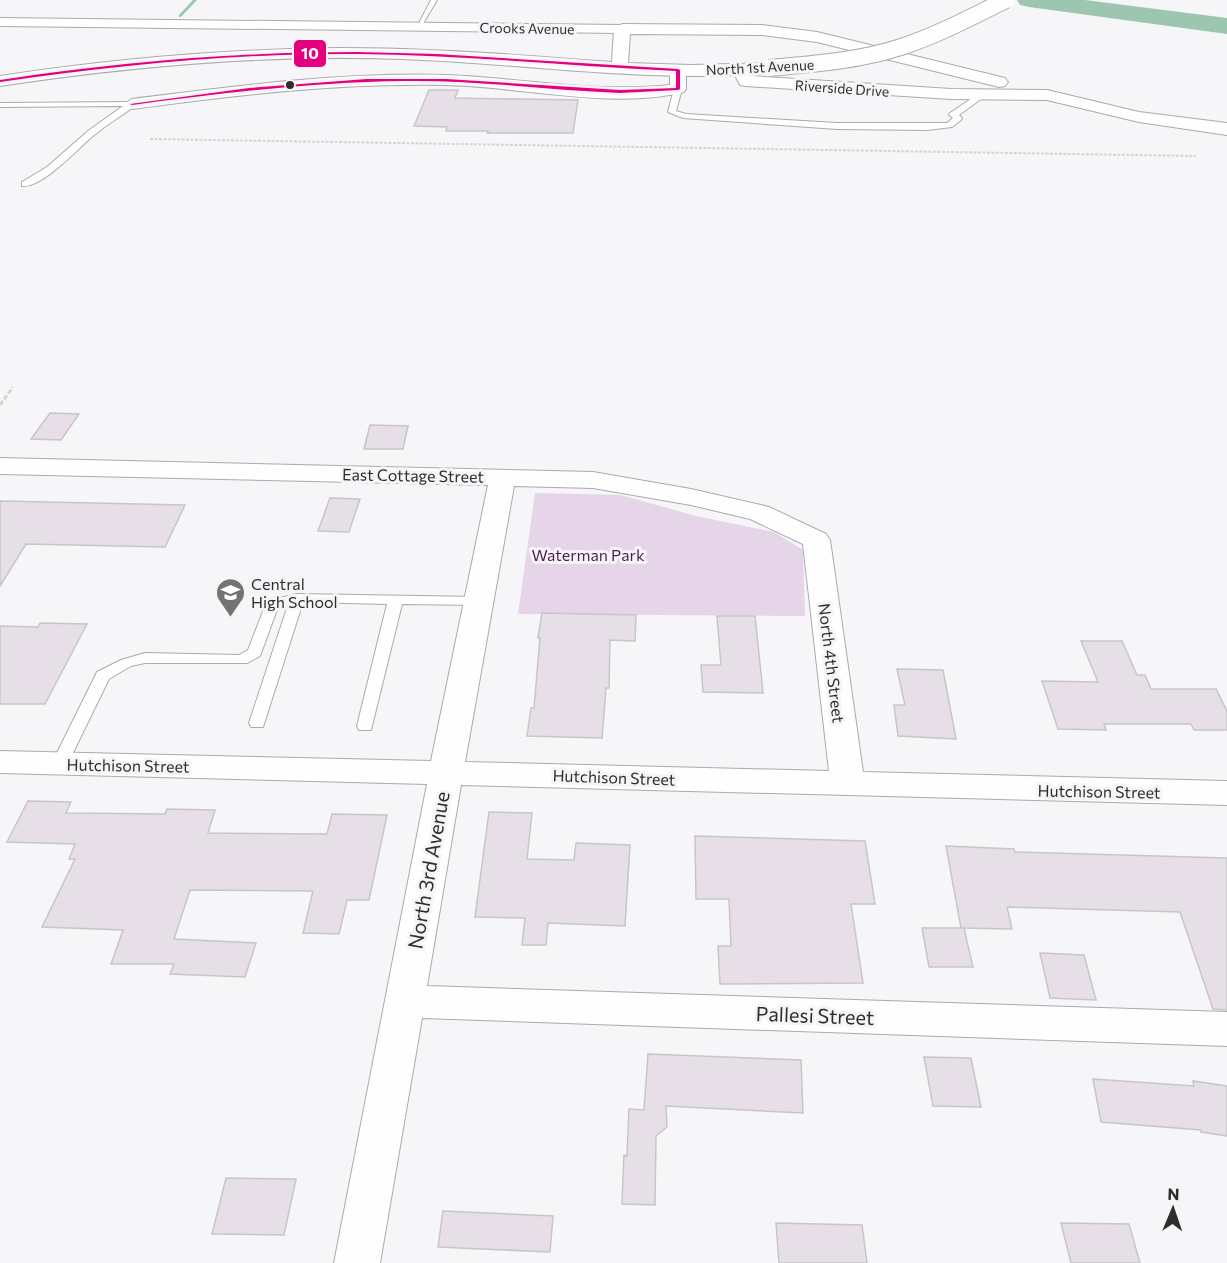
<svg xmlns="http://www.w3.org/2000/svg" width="1227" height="1263" viewBox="0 0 1227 1263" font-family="Commissioner,sans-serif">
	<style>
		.green { fill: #e6d5e8 }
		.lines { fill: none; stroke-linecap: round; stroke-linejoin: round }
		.stream { fill: #9cc6af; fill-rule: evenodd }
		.river { fill: #9cc6af; fill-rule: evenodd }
		.building { fill: #e7dfe8; stroke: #c7c6c7; stroke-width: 1.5 }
		.lane-casing { stroke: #abaaac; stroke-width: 2 }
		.street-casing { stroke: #abaaac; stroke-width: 2 }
		.secondary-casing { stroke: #abaaac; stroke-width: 2 }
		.path-far1 { stroke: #d5d5d6; stroke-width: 2; stroke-dasharray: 3 1.5; stroke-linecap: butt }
		.path { stroke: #d5d5d6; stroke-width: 3; stroke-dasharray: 5 2; stroke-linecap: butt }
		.lane { fill: #fefefe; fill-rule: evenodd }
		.street { fill: #fefefe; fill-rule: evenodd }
		.secondary { fill: #fefefe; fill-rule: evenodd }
		.secondary-bridge-casing { stroke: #abaaac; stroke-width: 18; stroke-linecap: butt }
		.secondary-bridge { stroke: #fefefe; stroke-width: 16 }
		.bus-1-casing { stroke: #f7f4f8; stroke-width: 5 }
		.bus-1 { fill: #e5007d; fill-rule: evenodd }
		.bus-dot { fill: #2e2d2e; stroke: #f7f4f8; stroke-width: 2 }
		.labels { text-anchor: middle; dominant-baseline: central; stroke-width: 6; stroke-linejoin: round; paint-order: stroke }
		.far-street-label { font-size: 14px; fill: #2e2d2e; stroke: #f7f4f8 }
		.street-label { font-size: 16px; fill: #2e2d2e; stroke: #f7f4f8 }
		.park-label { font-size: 16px; fill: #4f1c55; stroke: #f7f4f8 }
		.poi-label { font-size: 16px; fill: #2e2d2e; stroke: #f7f4f8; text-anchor: start }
		.near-street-label { font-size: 20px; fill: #2e2d2e; stroke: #f7f4f8 }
		.line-badge { stroke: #f7f4f8; stroke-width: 2 }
		.badge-label { font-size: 16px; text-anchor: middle; font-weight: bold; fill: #fff }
	</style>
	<rect width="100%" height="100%" fill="#f6f5f7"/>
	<path class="green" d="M535 493 621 495 696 516 774 532 803 550 805 616 518 614Z"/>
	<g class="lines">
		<path class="stream" d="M193 0H197L181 17H179V15Z"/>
		<path class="river" d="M1017 0H1085L1227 18V34L1029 7 1020 5Z"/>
	</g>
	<path class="building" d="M429 90H458L455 98 578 100 573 133H487L488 131H446L447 127 414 126Z
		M50 413 79 414 61 440 31 439Z
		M370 425 408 426 403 449H364Z
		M330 498 360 499 349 532 318 531Z
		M0 501 185 505 165 547 26 544 0 586Z
		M542 613 636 615 635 641 610 640 609 688H606L602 738 527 736 531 708H534L540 638H538Z
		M717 616H755L763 693 703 692 701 665H721Z
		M40 623 87 624 45 704H0V626L38 627Z
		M1081 641H1122L1137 675H1145L1151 689H1216L1227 711V730H1194L1191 724H1104L1106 730 1058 729 1042 681 1098 682Z
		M897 669 943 670 956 739 898 736 894 705H905Z
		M28 801 71 802 66 813 165 814 167 809 215 810 208 833 327 834 332 814 387 815 369 900H347L339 934 303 933 313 891 190 890 174 939 256 943 245 977 170 974 174 964H111L123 930 42 927 75 859H69L75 844 7 842Z
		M489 812 532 813 527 859 574 860 576 843 630 845 625 926 548 923 546 945H522L525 918 475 917Z
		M695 836 865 841 875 904H851L863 983 720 984 718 946H731L729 899H696Z
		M946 846 1014 849 1015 852 1227 858V1010L1213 1009 1180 912 1007 907 1012 929 961 928Z
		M922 928H964L973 967H929Z
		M1040 953 1084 955 1096 1000 1050 998Z
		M648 1054 801 1060 803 1113 666 1106 667 1127 656 1136 655 1205 622 1204 624 1155 627 1156 629 1109 644 1110Z
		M924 1057 971 1058 981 1107 933 1106Z
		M1093 1079 1194 1086 1193 1081 1227 1086V1136L1201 1132V1130L1101 1122Z
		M226 1178 296 1179 284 1235 212 1234Z
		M443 1211 553 1216 550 1252 438 1247Z
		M776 1223 862 1225 867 1263H779Z
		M1061 1223 1129 1224 1140 1263H1071Z"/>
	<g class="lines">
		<defs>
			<path id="lane" d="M431 0H437L421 27H417Z
				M678 87 682 89 676 111 686 114 837 123H947L953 118 949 115 950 113 974 97 981 99 959 115 962 118 961 120 952 127 927 130 837 129 683 118 668 112 674 89Z
				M132 102H135V106C121 116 106 125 93 136 77 149 43 188 22 186V182L47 167 88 131 123 106 0 107V103Z
				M297 594 479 597 486 601 479 605 402 604 371 730H359L357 726 387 604 303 602 263 727H251L249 723 288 605 278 607 260 656 247 663H145L131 666 109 679 66 767H54L52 763 97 672 121 660 145 653 239 655 248 650 267 601Z"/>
			<path id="street" d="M0 18 622 25 629 29 622 33 0 26Z
				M678 65 686 70V89L684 92C614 110 517 86 444 85 339 83 235 95 132 109L124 104 132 99C236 86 341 72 447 75 521 78 595 93 670 85V70Z
				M0 458 593 472 691 489 769 507 826 534 830 540 863 772 1227 781V805L461 785 427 986 1227 1012V1046L422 1018 380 1263H334L427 784 0 773V751L431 761 488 485 0 474ZM514 486 593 488 691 505 750 519 803 544 829 771 465 762Z"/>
			<path id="secondary" d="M622 24 762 25 817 32 1005 78 1008 82 1005 86 999 87 817 42 762 35 630 34 628 63 691 65 769 63 777 68 775 72 750 74 752 76 951 89 1047 90 1139 112 1227 123V135L1139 122 1047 100 951 99 746 86 740 85 736 77 737 75C626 80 513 63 402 59 267 54 133 66 0 86V76C113 59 225 49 340 48 431 48 521 55 612 62L614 29Z"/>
		</defs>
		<use href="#lane" class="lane-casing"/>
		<use href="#street" class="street-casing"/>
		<use href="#secondary" class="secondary-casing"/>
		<path class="path-far1" d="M150 139 1196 156"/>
		<path class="path" d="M0 405 13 387"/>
		<use href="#lane" class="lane"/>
		<use href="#street" class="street"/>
		<use href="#secondary" class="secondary"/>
		<defs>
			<path id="secondary-bridge" d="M769 68C813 64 858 61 901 47 938 35 971 17 1006 0"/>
		</defs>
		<use href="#secondary-bridge" class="secondary-bridge-casing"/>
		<use href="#secondary-bridge" class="secondary-bridge"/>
		<defs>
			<path id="bus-1" d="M357 52 437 54 678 69 680 70V89L678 90 620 93C548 90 477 80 405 81 314 82 223 93 132 105L130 104 249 88 367 79H446L620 90 676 88V71C570 66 464 55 358 54 238 53 119 65 0 82V80C119 62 237 52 357 52Z"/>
		</defs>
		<use href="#bus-1" class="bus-1-casing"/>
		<use href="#bus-1" class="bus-1"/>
	</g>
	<defs>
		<symbol id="school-pin" viewBox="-11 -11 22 30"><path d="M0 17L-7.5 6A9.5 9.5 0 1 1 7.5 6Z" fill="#747374" stroke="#f7f4f8"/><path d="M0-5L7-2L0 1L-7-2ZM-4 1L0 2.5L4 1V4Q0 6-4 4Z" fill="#fff"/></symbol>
	</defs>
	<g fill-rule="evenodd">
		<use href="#school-pin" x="214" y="576" width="33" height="45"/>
	</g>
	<circle class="bus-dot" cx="290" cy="85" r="5"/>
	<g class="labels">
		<g class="far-street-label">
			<text transform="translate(527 28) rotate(1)">Crooks Avenue</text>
			<text transform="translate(760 67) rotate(-3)">North 1st Avenue</text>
			<text transform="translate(842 88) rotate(4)">Riverside Drive</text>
		</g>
		<g class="street-label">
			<text transform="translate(413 475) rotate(1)">East Cottage Street</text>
			<text transform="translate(832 663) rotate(83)">North 4th Street</text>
			<text transform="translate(128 765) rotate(1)">Hutchison Street</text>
			<text transform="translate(614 777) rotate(2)">Hutchison Street</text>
			<text transform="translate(1099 791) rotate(1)">Hutchison Street</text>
		</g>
		<g class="park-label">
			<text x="588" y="554">Waterman Park</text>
		</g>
		<g class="poi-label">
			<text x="251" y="583">Central<tspan x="251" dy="18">High School</tspan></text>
		</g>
		<g class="near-street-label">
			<text transform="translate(428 870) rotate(-80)">North 3rd Avenue</text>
			<text transform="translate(815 1015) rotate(2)">Pallesi Street</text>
		</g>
	</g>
	<rect class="line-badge" x="293" y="39" width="34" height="29" rx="6" fill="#e5007d"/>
	<g class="badge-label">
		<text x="310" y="59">10</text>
	</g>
	<g transform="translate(1173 1209) rotate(2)" stroke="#f7f4f8" stroke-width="4.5" paint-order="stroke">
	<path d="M0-4.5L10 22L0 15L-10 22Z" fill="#2e2d2e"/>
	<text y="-9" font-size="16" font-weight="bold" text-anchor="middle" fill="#2e2d2e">N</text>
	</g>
</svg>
